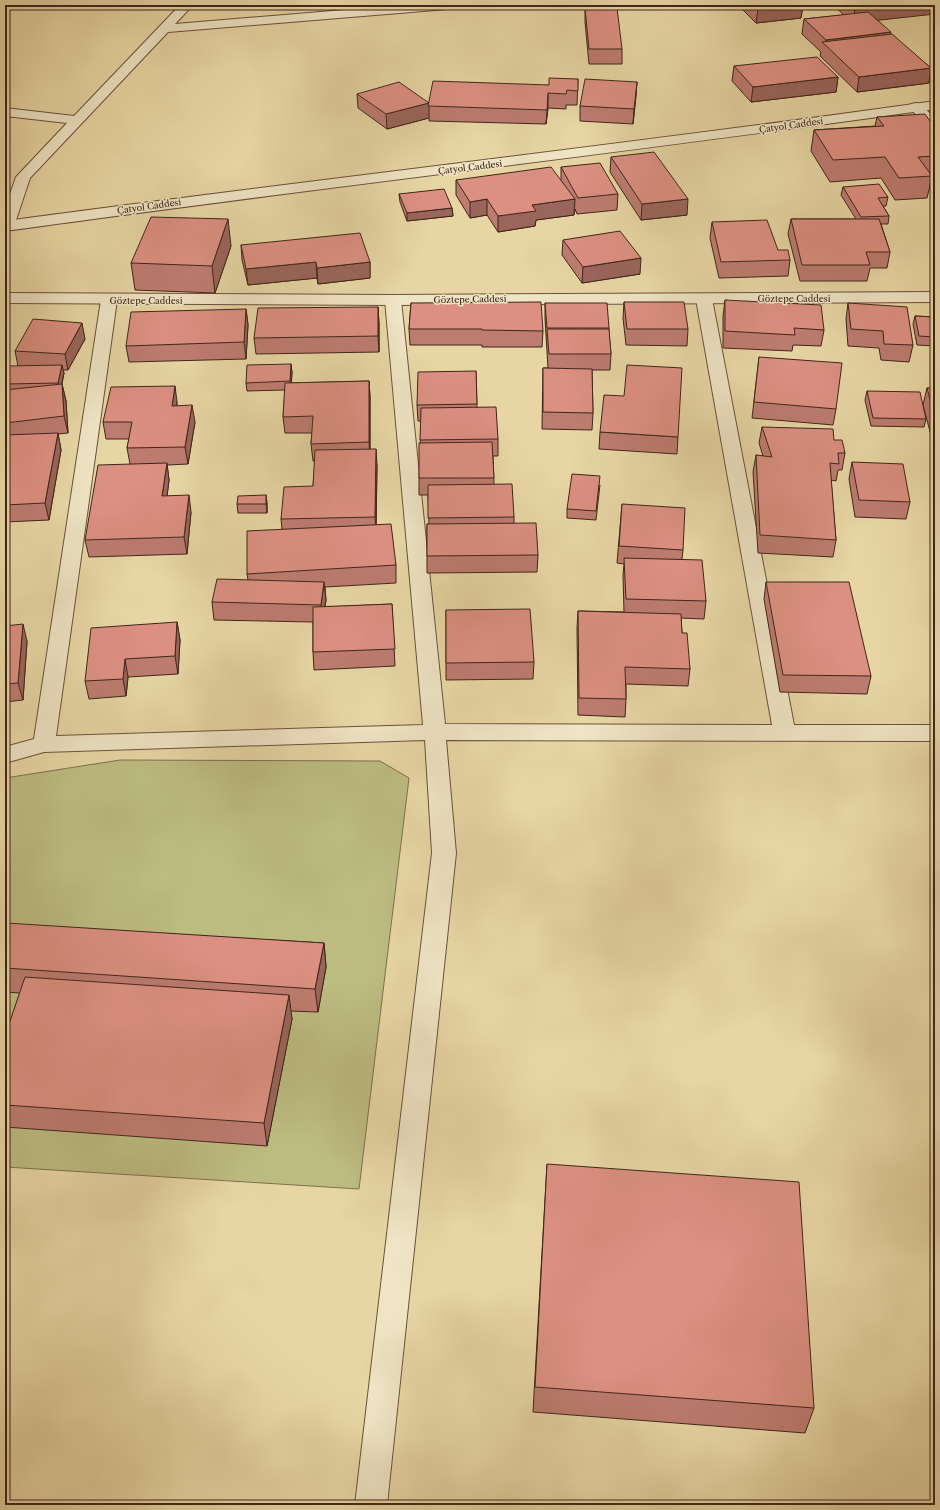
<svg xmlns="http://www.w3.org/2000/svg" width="940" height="1510" viewBox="0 0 940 1510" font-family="'Libre Caslon Text',serif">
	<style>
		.green { fill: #bcbc81; stroke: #7e704d }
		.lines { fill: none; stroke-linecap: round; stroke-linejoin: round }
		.minor-casing { stroke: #6a513c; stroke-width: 2 }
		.tertiary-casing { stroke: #6a513c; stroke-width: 2 }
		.minor { fill: #efe4c4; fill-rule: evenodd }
		.tertiary { fill: #efe4c4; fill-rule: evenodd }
		.wall { fill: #bd7c70; stroke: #402519 }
		.shaded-wall { fill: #9a655b; stroke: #402519 }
		.building { fill: #dc9082; stroke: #402519 }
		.labels { text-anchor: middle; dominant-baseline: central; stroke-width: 3; stroke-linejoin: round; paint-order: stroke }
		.far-street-label { font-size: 9px; fill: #402519; stroke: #efe4c4 }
	</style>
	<rect width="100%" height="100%" fill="#e7d6a4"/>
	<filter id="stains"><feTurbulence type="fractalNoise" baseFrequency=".005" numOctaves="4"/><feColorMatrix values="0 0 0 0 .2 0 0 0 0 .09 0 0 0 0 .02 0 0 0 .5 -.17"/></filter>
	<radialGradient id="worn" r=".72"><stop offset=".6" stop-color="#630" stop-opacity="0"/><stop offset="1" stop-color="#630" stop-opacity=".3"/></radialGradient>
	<path class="green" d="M120 760 380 761 409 778 359 1189 5 1167V778Z"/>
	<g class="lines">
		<defs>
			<path id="minor" d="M180 5H193L175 24 405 5H454L448 9 168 32 30 178 14 226 11 229 5 230V208L16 177 67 123 5 116V108L74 116Z
				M916 103 921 104 935 119V131L930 130 909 107 911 104Z
				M704 294 710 296 712 299 794 725H935V741L446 740 456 853 387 1505H355L432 853 425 740 44 752 5 763V747L34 739 101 300 103 297 109 295 115 297 117 300 56 736 423 725 385 300 387 297 393 295 399 297 401 300 445 724 772 725 696 299 698 296Z"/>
			<path id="tertiary" d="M935 101V109C625 153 315 188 5 231V221C315 179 625 145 935 101Z
				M935 292V302L393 305 5 303V293L393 295Z"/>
		</defs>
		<use href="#minor" class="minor-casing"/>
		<use href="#tertiary" class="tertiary-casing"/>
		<use href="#minor" class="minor"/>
		<use href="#tertiary" class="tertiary"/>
	</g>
	<path class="wall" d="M738 5H803L801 18 756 23Z
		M833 5H935L877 20 890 34 931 68 929 83 857 92 820 56 821 52 802 34 804 19 844 15Z
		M585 8 622 49V64H589L585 22Z
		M734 66 838 77 836 92 751 102 732 81Z
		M578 79 577 105H566V109L548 108 546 124 429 121V118L387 129 358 108 357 94 429 103 549 85Z
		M637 82 633 124 580 121V106Z
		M877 117 935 128V177H932L927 198 895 200 881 178 830 182 811 151 814 130 875 126Z
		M611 157 687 215 641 220 610 172Z
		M561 167 618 194 617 210 577 214 575 209 574 215 536 220 535 226 498 232 487 215 470 218 456 195V180H561Z
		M843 187 888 197 886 206H883L889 216 888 224H881L890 252 887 268H870L867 281H800L788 234 791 219H856L841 195Z
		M399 194 452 208 453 216 407 221 400 202Z
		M712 222 778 250 790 260 788 276 719 278 710 238Z
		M563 240 640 274 582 283 562 255Z
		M241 245 370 262V278L318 284 317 278 248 285 242 260Z
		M231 246 215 293 135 290 131 263Z
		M725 300 824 330 821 346 793 345 792 351 723 348V316Z
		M624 302 688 329 687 346 626 345 623 318Z
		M411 303 543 331 542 347H482V345H410L409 329Z
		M545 303 609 328V333L611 354 610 370H592L593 413 592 430 542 429 543 368H548L545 319Z
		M848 303 913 345 909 362 881 360 879 348 848 346 846 319Z
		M378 307 379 324V352L256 354 254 338Z
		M246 309 248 325 246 359 129 362 126 346Z
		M915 316 935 317V346L917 345 913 324Z
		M85 339 68 370H63L64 373 62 384 66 401 68 433 58 434 61 450 49 520 5 522V376L18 366 15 351Z
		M759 357 836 409 833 425 752 418Z
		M291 364 292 373 291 383 369 381 370 397V449L377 465 376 524 396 565V583L325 587 326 600 325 607 392 604 395 666 314 670 313 652V622L214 620 212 602 248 580 247 574 282 529 281 519 313 486 315 461H313L311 444 312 433H285L283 417 285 390 247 391 246 383Z
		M476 371 477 407 498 439V456H493L494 484 514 517V523L538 555 537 572 427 573V524H429L428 495H419V478L421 421H418L417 405Z
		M927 388H935V439H932L923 405Z
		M867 391 926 419 924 427 871 426 865 400Z
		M177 402V406L195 422 188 464 167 465 169 480 167 496 191 512 187 554 89 557 85 540 130 464 127 448 129 439H106L103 422Z
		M762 427 834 440 845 453 842 470H838L836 481 831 480 836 540 833 557 758 553 753 472 756 455 763 456 759 443Z
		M600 432 678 437 677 454 599 449Z
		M852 462 910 502 906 519 855 517 849 479Z
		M600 485 596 520 567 518V509Z
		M266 495 267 504V513H238L237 504Z
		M622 504 683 550 682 559 706 601 704 619 681 618 682 633 690 669 688 686 626 684V699L625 717 578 715 577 628 578 611 624 612 623 575 624 564 617 563Z
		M766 582 871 676 867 694 780 692 764 599Z
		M446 610 534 662 533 679 446 680Z
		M177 622 180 640 178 674 128 677 126 696 89 699 85 681Z
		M5 626 27 641 23 700 5 702Z
		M5 925 324 943 326 967 318 1012 290 1011 292 1019 267 1146 5 1127V1036L20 993 5 992Z
		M547 1164 814 1408 805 1433 533 1412Z"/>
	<path class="shaded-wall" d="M797 5H803L801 18 756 23 758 9Z
		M889 5H935V14L853 23 855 9Z
		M891 32 888 47 825 44 826 40Z
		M931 68 929 83 857 92 859 77Z
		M838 77 836 92 751 102 753 87Z
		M637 82 636 97 633 124 634 109Z
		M548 93V108L546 124 547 110Z
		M429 103V118L387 129 386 114Z
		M487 199V215L470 218V202Z
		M575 199 574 215 536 220 535 226 498 232V216L532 205Z
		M688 199 687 215 641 220 642 204Z
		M452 208 453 216 407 221V213Z
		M228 219 231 246 215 293 212 266Z
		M641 258 640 274 582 283 583 267Z
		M316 262 317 278 248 285 246 269Z
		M370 262V278L318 284 317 268Z
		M378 307 379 324V352L378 336Z
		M246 309 248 325 246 359 244 342Z
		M82 323 85 339 68 370 65 354Z
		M291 364 292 373 291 390 290 381Z
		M62 365 64 373 60 391 58 383Z
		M369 381 370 397V459L369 442Z
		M62 384 66 401 68 433 64 416Z
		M175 386 177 402 174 422 172 406Z
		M192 405 195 422 188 464 185 447Z
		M58 433 61 450 49 520 45 503Z
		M376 449 377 465 376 534 375 517Z
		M167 463 169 480 165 513 162 496Z
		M189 495 191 512 187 554 184 537Z
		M266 495 267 504V513L266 504Z
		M324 582 326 600 322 623 321 605Z
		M177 622 180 640 178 674 175 656Z
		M23 624 27 641 23 700 18 683Z
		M125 659 128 677 126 696 123 679Z
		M324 943 326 967 318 1012 315 989Z
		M289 995 292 1019 267 1146 264 1123Z"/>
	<path class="building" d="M753 5H797L758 9Z
		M851 5H889L855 9Z
		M585 8H617L622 49H589Z
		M868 12 891 32 826 40 804 19Z
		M892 34 931 68 859 77 822 42Z
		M817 57 838 77 753 87 734 66Z
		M549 78 578 79V91L567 90 566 94 548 93 547 110 428 106 433 81 549 85Z
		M585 79 637 82 634 109 580 106Z
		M399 82 429 103 386 114 357 94Z
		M925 114 935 128V156L918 157 932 176 899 178 885 157 833 160 814 130 884 126 877 117Z
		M654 152 688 199 642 204 611 157Z
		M600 163 618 194 578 198 561 167Z
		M551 167 575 199 532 205 536 211 498 216 487 199 470 202 456 180Z
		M879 184 888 197 878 198 889 216 861 217 843 187Z
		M444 189 452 208 407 213 399 194Z
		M151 217 228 219 212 266 131 263Z
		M791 219H879L890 252H866L870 265H802Z
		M767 220 778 250H788L790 260 721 262 712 222Z
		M620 231 641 258 583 267 563 240Z
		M360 233 370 262 317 268 316 262 246 269 241 245Z
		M725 300 821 305 824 330 794 328 795 335 725 331Z
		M541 302 543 331 482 330V329H409L411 303Z
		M624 302H684L688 329H627Z
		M545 303H607L609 328H547Z
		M848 303 907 307 913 345 884 344 883 331 851 329Z
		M378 307V336L254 338 258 308Z
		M246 309 244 342 126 346 131 312Z
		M915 316 935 317V337L919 336Z
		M33 319 82 323 65 354 15 351Z
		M547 329H609L611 354H549Z
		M759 357 842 363 836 409 754 402Z
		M291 364 290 381 246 383 247 365Z
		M62 365 58 383 5 384V376L7 366Z
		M627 365 682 368 678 437 600 432 604 395 624 396Z
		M543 368 592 369 593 413 543 412Z
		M476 371 477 404 417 405 418 372Z
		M369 381V442L311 444 313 416 283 417 285 383Z
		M62 384 64 416 5 423V390Z
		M175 386 172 406 192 405 185 447 127 448 132 422H103L111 387Z
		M927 388H935V418Z
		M867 391 920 392 926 419 873 418Z
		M496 407 498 439 420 440 421 408Z
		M762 427 833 429 834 440H842L845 453H838L839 464 830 463 836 540 760 535 756 455 772 457Z
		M58 433 45 503 5 505V435Z
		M492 442 494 478H419V443Z
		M376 449 375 517 281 519 284 487 313 486 315 450Z
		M852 462 903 464 910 502 859 500Z
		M167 463 162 496 189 495 184 537 85 540 98 465Z
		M572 474 600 476 596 511 567 509Z
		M512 484 514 517 428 518V485Z
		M266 495V504H237L238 496Z
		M622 504 685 508 683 550 619 546Z
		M536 523 538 555 427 556V524Z
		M391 524 396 565 247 574V531Z
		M624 558 702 560 706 601 626 599Z
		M217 579 324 582 321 605 212 602Z
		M766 582H849L871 676 783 675Z
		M392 604 395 649 313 652V607Z
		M530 609 534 662 446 663V610Z
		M578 611 681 614 682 633H687L690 669 625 667 626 699 579 698Z
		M177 622 175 656 125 659 123 679 85 681 91 628Z
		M23 624 18 683 5 684V626Z
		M6 923 324 943 315 989 5 968V925Z
		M25 977 289 995 264 1123 5 1105V1036Z
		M547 1164 799 1182 814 1408 535 1387Z"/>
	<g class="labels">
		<g class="far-street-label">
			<text transform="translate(791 125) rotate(-8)">Çatyol Caddesi</text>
			<text transform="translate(470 167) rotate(-7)">Çatyol Caddesi</text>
			<text transform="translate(149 206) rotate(-8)">Çatyol Caddesi</text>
			<text x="794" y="298">Göztepe Caddesi</text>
			<text transform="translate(470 299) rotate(-1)">Göztepe Caddesi</text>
			<text x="146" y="300">Göztepe Caddesi</text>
		</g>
	</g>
	<rect width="940" height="1510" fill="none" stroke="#e7d6a4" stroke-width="20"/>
	<rect x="6" y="6" width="928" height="1498" fill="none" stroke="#402519" stroke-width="2"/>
	<rect x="10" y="10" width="920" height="1490" fill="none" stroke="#402519"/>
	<rect width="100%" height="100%" filter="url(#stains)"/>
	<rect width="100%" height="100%" fill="url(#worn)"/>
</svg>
